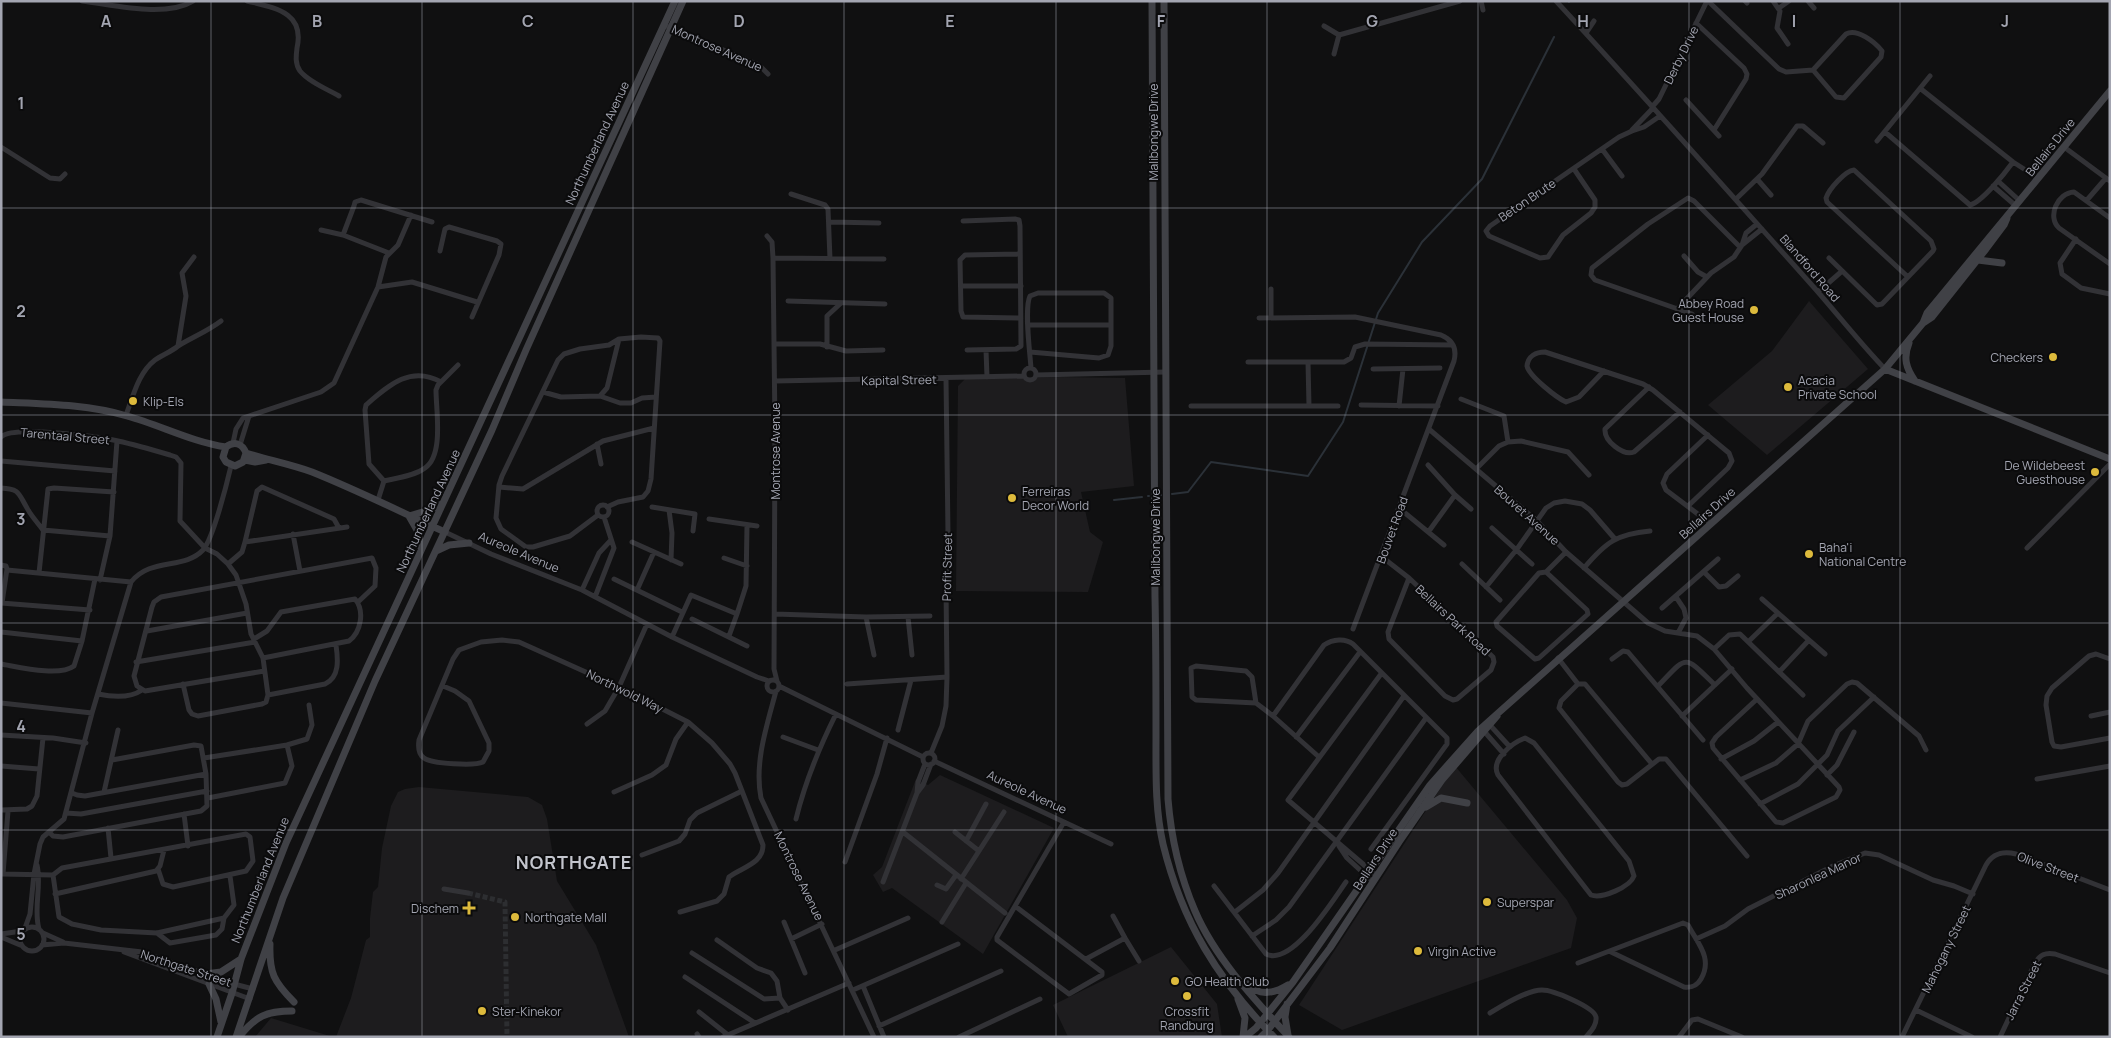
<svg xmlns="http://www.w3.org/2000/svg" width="2111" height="1038" viewBox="0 0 2111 1038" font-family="Manrope,sans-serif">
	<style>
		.built { fill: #1d1c1e }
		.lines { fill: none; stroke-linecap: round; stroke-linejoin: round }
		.stream { stroke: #2b3138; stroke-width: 2 }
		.street-tunnel { stroke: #2d2e31; stroke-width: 5; stroke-dasharray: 5 2.5; stroke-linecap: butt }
		.street { stroke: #323236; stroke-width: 5 }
		.secondary { stroke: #404146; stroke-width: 7 }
		.grid { fill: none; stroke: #a3a5b1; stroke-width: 1; stroke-opacity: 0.55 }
		.poi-dot { fill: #ddba3c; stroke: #0b0b0c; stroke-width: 2 }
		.labels { text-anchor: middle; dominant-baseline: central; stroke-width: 4; stroke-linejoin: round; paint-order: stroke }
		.street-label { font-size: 12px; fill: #a3a5b1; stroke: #0b0b0c }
		.poi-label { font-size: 12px; fill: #a3a5b1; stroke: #0b0b0c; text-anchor: start }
		.district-label { font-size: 18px; font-weight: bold; letter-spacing: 1px; fill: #c3c5cd; stroke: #0b0b0c }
		.grid-label { font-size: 16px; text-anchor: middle; font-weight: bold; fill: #a3a5b1; stroke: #0b0b0c; stroke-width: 4; stroke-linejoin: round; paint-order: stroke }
	</style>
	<rect width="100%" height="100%" fill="#101011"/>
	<path class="built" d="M1809 301 1868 369 1767 455 1708 405 1772 351Z
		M1060 377 1125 378 1134 486 1081 492 1090 532 1103 542 1088 592 956 591 958 386 965 379Z
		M1455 766 1567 900 1577 918 1571 948 1342 1030 1299 1005Z
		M940 775 1054 828 983 954 892 888 883 892 873 875 882 867 916 779 928 785Z
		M419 787 528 797 542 805 547 819 557 881 596 945 629 1037H336L351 998 366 940 370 937V918L373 892 378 887 382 848 391 806 398 792 405 789Z
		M1171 947 1217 1004 1222 1037H1068L1053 1005Z
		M271 1018 333 1037H255Z"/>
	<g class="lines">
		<path class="stream" d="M1569 2V1
			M1172 494 1188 492 1211 462 1308 476 1343 422 1378 313 1422 242 1482 179 1554 37
			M1159 495H1161
			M1148 496H1149
			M1114 500 1142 497"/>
		<path class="street-tunnel" d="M468 893 505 902 507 1037"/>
		<path class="street" d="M82 1C115 5 165 18 193 1
			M247 1C275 8 305 12 297 48 296 56 295 64 300 71 309 82 327 89 339 96
			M1481 1 1483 10
			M1556 1C1642 94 1726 189 1810 283 1836 312 1859 342 1885 369
			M1708 1 1779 69 1786 72 1813 70 1846 34C1857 28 1875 42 1882 51L1881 57 1844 98 1836 97 1813 70
			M1745 1 1747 3
			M1773 1 1780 11 1777 28 1788 44
			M1808 1 1814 8
			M1779 8 1789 1
			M1696 23 1744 68 1747 74 1746 79 1714 130
			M664 25 759 65 768 74
			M1324 26 1339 35
			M1586 33 1594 21
			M1339 35 1460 1
			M1334 54 1339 35
			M1921 89 2013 162 2024 169
			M1686 100 1719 136
			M1652 107 1659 99 1707 1
			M1632 130 1653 108
			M1885 132 1970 205C1982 202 2005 173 2013 162
			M1877 141 1930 76
			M1 147 50 178 60 179 65 174
			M2064 147 2110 181
			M1602 149 1622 176
			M1574 169 1595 200V207L1591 213 1563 235 1548 257 1540 258 1489 236 1486 231 1490 226 1619 137 1632 131 1644 127 1660 116
			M1757 179 1771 195
			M1998 181 2020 201
			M1993 186 2016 206
			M791 194 825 205 828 209 830 259
			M1736 199 1762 174 1797 126H1803L1823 143
			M2087 200 2106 178
			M2110 218 2074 192C2057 193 2047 217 2059 228L2110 264
			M963 221 1015 219 1019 220 1020 226 1021 346 1016 349 967 350
			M830 222 879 223
			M321 230 343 235 389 253
			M343 235 354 206 355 202 361 200 432 222
			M767 236 772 242 773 258 775 429 774 669 777 681
			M2076 239 2060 263 2062 274 2081 288 2110 294
			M1742 245 1746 233 1757 224
			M440 251 445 229 449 227 497 241 501 244 499 255 472 317
			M1020 254 965 255 960 260 961 311 963 317 1021 318
			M1684 256 1698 272 1707 277
			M773 258 884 259
			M1829 258 1877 305 1882 304 1933 251 1934 249 1931 241 1854 170C1845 171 1829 189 1826 198L1827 202 1908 277
			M961 286H1021
			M378 287 412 282 477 302
			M1271 289V317
			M1818 292 1841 272
			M788 301 885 304
			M1677 309 1711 273 1734 257 1742 245 1762 229
			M1692 314 1595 280 1591 275 1592 268 1648 224 1688 198 1694 201 1740 247
			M1259 318 1355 317 1441 335C1453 340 1457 349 1454 361L1353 629
			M1028 325H1111
			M774 344H820L846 351 883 350
			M178 346C193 337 208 331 221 321
			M827 347V316L840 304
			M986 350 987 377
			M1030 352 1099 358 1108 355 1111 346V298L1104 293H1038L1030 296C1024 308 1030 353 1031 368
			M1248 362H1344L1351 358 1355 347 1365 344 1453 345
			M1308 362 1309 406
			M1024 374a6 6 0 1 1 12 0a6 6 0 1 1-12 0Z
			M1373 369 1440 368
			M1604 371 1579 397 1566 402C1557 398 1529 376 1527 366 1528 356 1536 352 1545 352L1643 384 1653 390 1729 453 1732 461 1728 468 1688 506
			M1036 375 1166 372
			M775 381 1024 376
			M1649 387 1605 429C1604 441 1623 456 1634 452L1680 412
			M543 392 561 397 600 396 620 403H631L642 398 656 397
			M600 396 607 388 619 339
			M1461 399 1504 416 1508 442
			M1361 405 1438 406
			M1191 406H1338
			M1399 406 1403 369
			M126 415C133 397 138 373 155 360 162 355 171 352 178 346L186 296 182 273 194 257
			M1430 430 1537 521 1566 552 1648 623 1665 631 1697 636 1714 649 1747 688 1839 787 1840 790 1836 797 1783 823 1776 822 1713 748 1712 743 1716 737 1757 699
			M1708 435 1667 474 1663 483 1666 490 1711 524
			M1 437C12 425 100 437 118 441 136 445 153 450 170 455L176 457 181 463 180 521 205 548 217 554 228 564 236 575 246 604 251 634 263 658 268 695 266 702 262 704 198 716 192 714 189 710 183 684
			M233 443 236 429 243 418 321 392 334 383 378 287 386 257 398 245 411 215
			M597 444 601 464
			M240 445 249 416
			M1 461 115 471
			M1428 465 1455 495 1471 509
			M1476 469 1499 446 1508 442 1521 441 1568 452 1589 475
			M384 481 369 464 365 410 366 405C389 385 411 365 441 382
			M384 481C397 478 414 476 425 468 444 455 436 411 436 390L438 385 458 365
			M499 487 523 489 603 441 654 428
			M1 488C20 489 18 493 27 508 31 516 38 523 43 530L110 536
			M378 500 384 481
			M597 511a6 6 0 1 1 12 0a6 6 0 1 1-12 0Z
			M652 507 695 514 693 531
			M1399 508 1444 545
			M669 510 672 533 671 560
			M598 515 570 536 533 547H526L501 529 496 518 499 485 502 476 558 360 564 354 580 349 609 345 619 339 641 337 658 338 660 341 651 479 648 491 643 497 618 502 607 507
			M709 519 757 526
			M1492 528 1532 564
			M1429 531 1455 495
			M445 532 491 554 582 590 672 637 757 677 769 681
			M293 534 300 571
			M245 542 257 491 262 487 334 519 339 528
			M632 542 681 564
			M2027 548 2110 464
			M1382 557 1409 578 1493 657 1494 662 1491 670 1457 699 1453 700 1445 696 1389 639 1388 632 1409 578
			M724 558 747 566
			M228 564 242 552 245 542 347 527
			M1462 564 1500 600
			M1 565 6 566 7 569 2 603
			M1584 568C1606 542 1617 534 1650 531
			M7 570 131 582
			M1546 572 1587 610 1588 614 1539 658 1535 659 1497 626 1496 622 1539 573 1546 572 1566 552
			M1704 572 1719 587 1726 586 1738 576
			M39 573 48 489 54 488 114 492
			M614 579 682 612
			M100 580 110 536 117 441
			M1486 587 1517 549 1546 508 1554 503 1565 501 1582 504 1590 510 1615 539
			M582 590 599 553 611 540
			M637 590 654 552
			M595 597 614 548 604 517
			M1676 597 1684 609 1686 618 1678 633
			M1762 599 1825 654
			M1 603 90 610
			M1662 608 1718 559
			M737 614 746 586 747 525
			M775 614 866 617 930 616
			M866 617 874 655
			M908 617 912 655
			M692 619 747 646
			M147 631 247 613
			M1 632 82 641
			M672 637 691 595 737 614 729 636
			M254 639 267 631 281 612 355 599C365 611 361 632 349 641L263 658
			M1749 641 1778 613
			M1714 649 1729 635 1740 634 1803 695
			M1558 658 1578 684H1585L1652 764
			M1612 659 1623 651 1628 652 1703 740
			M2110 659 2096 654 2089 656 2052 688 2047 696 2046 705 2052 742 2054 746 2061 747 2110 738
			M136 662 255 642
			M1 664C19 667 59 677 74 666L82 641 95 579
			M264 671 145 691 137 686 134 676 152 607 154 602 161 597 372 558 376 568 375 586 358 602
			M1779 672 1809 640
			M767 686a6 6 0 1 1 12 0a6 6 0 1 1-12 0Z
			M847 684 947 677
			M1578 684 1561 701 1559 708 1618 782 1622 785 1627 784 1659 759H1666L1747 856
			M443 686 455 691 469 701 489 743V751L483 762C475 766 432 764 424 758 418 754 418 747 419 740L453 659 459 650 481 642 502 640 519 642 619 687 688 722 712 743 730 764 735 773 763 845C763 864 742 867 729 877L724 894 717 901 680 912
			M779 686 923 757
			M1658 686C1688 655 1683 654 1715 685
			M776 691C767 725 754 763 761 798L874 1037
			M98 694C112 697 129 699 142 690
			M268 695 325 684C340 677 338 659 336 645
			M1 703 92 713
			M1256 703 1252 677 1246 671 1196 666 1191 668 1192 697 1196 700 1256 703 1273 716 1319 757
			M1273 716 1324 645C1333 639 1345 638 1353 644L1447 738V744L1371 849
			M1682 716 1732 669
			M2091 716 2110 712
			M587 724 605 711 619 687 647 624
			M1489 724 1510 747
			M898 730 911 680
			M1483 730 1504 754
			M1 735 53 738 86 743
			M783 737 818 750
			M1296 737 1360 652
			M1525 738 1534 743 1629 861 1634 876C1630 887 1602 899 1591 895L1498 775C1490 760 1512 743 1525 738Z
			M923 759a6 6 0 1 1 12 0a6 6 0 1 1-12 0Z
			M931 753 942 726 946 706 947 677 946 588 948 534 946 379
			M204 758 287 745 307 739 312 725 309 705
			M1721 759 1754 741 1778 722
			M934 761 1111 844
			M925 764 918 782 917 793 923 785 931 764
			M1 766 39 769
			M1827 775 1837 765 1854 732
			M2037 779 2110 766
			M1740 780 1776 763 1798 744 1808 721 1847 684 1852 682 1857 683 1919 736 1926 750
			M104 792 118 730
			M614 792 652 775 666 765 676 739 688 722
			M72 793 77 795 85 796 206 774
			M208 798 285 783 292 766 287 745
			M1760 804 1798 784 1827 755 1838 731 1874 697
			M1 810 27 809 32 806 37 796 43 738
			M66 813 81 814 207 791
			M184 814 188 846
			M796 819C805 782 819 748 836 714
			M108 828 111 858
			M49 832 53 836 63 837 201 811 207 806 206 774 201 746 194 745 112 760
			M903 832 1005 913
			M955 832 979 851
			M966 841 986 804
			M1339 846 1347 858 1373 882
			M642 855 679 841 685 834 690 820 697 813 742 791
			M845 862 877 774 887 738
			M37 865C42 887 33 908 39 929
			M158 869 163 884 173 887 246 871 253 861 250 837 246 834 62 868 53 875 59 917 72 924 101 930 157 933 224 918 234 905 230 876
			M1 874 53 875
			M3 874 8 811
			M1377 876 1288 800 1381 674
			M961 879 1004 812
			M883 882 917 793
			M937 885 946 889 956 875
			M1214 886 1266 954C1292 967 1333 900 1346 882
			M444 889 468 893
			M55 894 156 871 160 866 164 850
			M1015 906 1102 972V975L1069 994 997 940V937L1064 822
			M1235 912 1263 890 1278 873 1404 696
			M784 922 791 939 822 924
			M942 922 966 883
			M20 939a12 12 0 1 1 24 0a12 12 0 1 1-24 0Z
			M25 928 30 914 34 874 40 844 43 837 64 819 92 713 131 582C151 557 184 570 203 550 213 539 227 483 231 466
			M43 933 63 942
			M157 933 170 943 216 935 222 929 224 918
			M1 934 22 931
			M1252 936 1276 920 1289 907 1426 718
			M1 937 20 945
			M1125 938 1139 961
			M791 939 805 973
			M1696 939 1725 926 1748 909 1833 866 1865 853 1879 855 1933 880 1954 886 1973 894
			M717 940 757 968 771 973 777 981 780 998
			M42 945 64 943 142 952 234 984 253 989
			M835 950 908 918
			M124 952 250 999
			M692 953 764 999 780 998 788 1010
			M1086 959 1125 938 1113 916
			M1578 963 1683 923 1688 925C1698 944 1713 958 1701 979 1697 986 1692 988 1684 987L1611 952
			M685 977 755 1023
			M863 986 884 1037
			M853 990 958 944
			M1916 1010 1972 1037
			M699 1012 728 1035
			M1490 1013C1503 1005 1527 990 1542 990 1553 990 1594 1007 1596 1017 1597 1025 1591 1031 1586 1037
			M879 1026 1001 971
			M697 1034 699 1037
			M723 1037 849 983
			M959 1037 1040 999
			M1679 1037 1692 1020 1698 1019 1742 1037
			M1902 1037 1986 865C1993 853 2003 851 2016 854L2110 890
			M2000 1037 2035 963C2040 955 2045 952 2055 954L2110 973"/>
		<path class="secondary" d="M1152 1C1153 200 1154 399 1155 597 1156 644 1156 691 1156 737 1156 773 1155 809 1163 844 1182 922 1218 980 1274 1037
			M1164 1 1168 799C1171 837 1180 876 1195 911 1215 958 1255 1000 1289 1037
			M1978 260 2002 263
			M1923 323 1927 313 2110 91
			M1909 343C1903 358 1906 368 1915 381
			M1885 369 2110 459
			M1 402C43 404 86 404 127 416 160 425 192 442 226 447
			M246 453 243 462 235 466 226 462 223 457 226 447C234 441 242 443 246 453 268 460 290 464 312 472 357 490 401 512 445 532
			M245 460 255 462 266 460
			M409 516 417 530 421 548
			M409 516 426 511 442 504
			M436 551 449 545 469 543
			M1426 807 1441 798 1467 803
			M270 944C269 973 274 982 294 1002
			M206 974 221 972 241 959
			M209 984 216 999 221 1022
			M1248 984C1259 997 1275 993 1288 985
			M1238 999 1245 1018 1243 1037
			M1287 1004 1285 1017 1288 1035
			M217 1037 232 993 241 959 286 843 675 1
			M236 1037 283 898 375 681 492 430 526 350 683 1
			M239 1037C256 1016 266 1011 292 1011
			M1245 1037 1256 1028 1293 982 1430 785 1478 731 1885 369 1923 323 1932 317 1986 249 2004 225 2007 218
			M1261 1037 1268 1030 1330 948 1399 842 1442 780 1497 716"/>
	</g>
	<path class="grid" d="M211 1V1037M422 1V1037M633 1V1037M844 1V1037M1056 1V1037M1267 1V1037M1478 1V1037M1689 1V1037M1900 1V1037M1 208H2110M1 415H2110M1 623H2110M1 830H2110"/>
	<g class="poi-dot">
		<circle cx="1754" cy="310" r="5"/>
		<circle cx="2053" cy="357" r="5"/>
		<circle cx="1788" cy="387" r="5"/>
		<circle cx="133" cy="401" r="5"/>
		<circle cx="2095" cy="472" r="5"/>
		<circle cx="1012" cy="498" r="5"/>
		<circle cx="1809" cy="554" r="5"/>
		<circle cx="1487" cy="902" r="5"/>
		<path d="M466.5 900.5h5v5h5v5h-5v5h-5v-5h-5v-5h5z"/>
		<circle cx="515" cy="917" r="5"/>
		<circle cx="1418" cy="951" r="5"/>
		<circle cx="1175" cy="981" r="5"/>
		<circle cx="1187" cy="996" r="5"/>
		<circle cx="482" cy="1011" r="5"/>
	</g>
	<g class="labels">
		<g class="street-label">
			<text transform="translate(717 48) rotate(24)">Montrose Avenue</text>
			<text transform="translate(1681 55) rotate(-64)">Derby Drive</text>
			<text transform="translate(1153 132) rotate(-90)">Malibongwe Drive</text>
			<text transform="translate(597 143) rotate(-65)">Northumberland Avenue</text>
			<text transform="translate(2050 147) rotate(-51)">Bellairs Drive</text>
			<text transform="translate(1527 200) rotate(-34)">Beton Brute</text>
			<text transform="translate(1810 268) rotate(49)">Blandford Road</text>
			<text transform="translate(899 380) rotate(-1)">Kapital Street</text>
			<text transform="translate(65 436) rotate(5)">Tarentaal Street</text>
			<text transform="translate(775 451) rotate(-90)">Montrose Avenue</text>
			<text transform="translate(428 511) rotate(-65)">Northumberland Avenue</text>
			<text transform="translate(1707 513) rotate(-42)">Bellairs Drive</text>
			<text transform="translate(1527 515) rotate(42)">Bouvet Avenue</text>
			<text transform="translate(1392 530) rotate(-70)">Bouvet Road</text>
			<text transform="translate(1155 537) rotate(-90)">Malibongwe Drive</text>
			<text transform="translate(519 552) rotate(23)">Aureole Avenue</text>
			<text transform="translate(947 567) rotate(-89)">Profit Street</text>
			<text transform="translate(1453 620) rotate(43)">Bellairs Park Road</text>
			<text transform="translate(625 691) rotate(26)">Northwold Way</text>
			<text transform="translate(1027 792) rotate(25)">Aureole Avenue</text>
			<text transform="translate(1375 859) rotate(-57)">Bellairs Drive</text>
			<text transform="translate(2048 867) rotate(21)">Olive Street</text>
			<text transform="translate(799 876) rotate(64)">Montrose Avenue</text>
			<text transform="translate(1818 876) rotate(-25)">Sharonlea Manor</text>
			<text transform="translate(260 880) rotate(-68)">Northumberland Avenue</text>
			<text transform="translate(1946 949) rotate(-64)">Mahogany Street</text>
			<text transform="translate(186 968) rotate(18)">Northgate Street</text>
			<text transform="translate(2023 990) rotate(-63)">Jarra Street</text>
		</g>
		<g class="poi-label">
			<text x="1744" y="303" text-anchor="end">Abbey Road<tspan x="1744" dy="14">Guest House</tspan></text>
			<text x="2043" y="357" text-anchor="end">Checkers</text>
			<text x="1798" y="380">Acacia<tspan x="1798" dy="14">Private School</tspan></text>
			<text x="143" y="401">Klip-Els</text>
			<text x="2085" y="465" text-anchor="end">De Wildebeest<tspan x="2085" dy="14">Guesthouse</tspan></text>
			<text x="1022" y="491">Ferreiras<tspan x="1022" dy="14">Decor World</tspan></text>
			<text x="1819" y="547">Baha'i<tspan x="1819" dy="14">National Centre</tspan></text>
			<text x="1497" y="902">Superspar</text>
			<text x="459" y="908" text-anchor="end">Dischem</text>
			<text x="525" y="917">Northgate Mall</text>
			<text x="1428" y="951">Virgin Active</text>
			<text x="1185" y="981">GO Health Club</text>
			<text x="492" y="1011">Ster-Kinekor</text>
			<text x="1187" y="1011" text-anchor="middle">Crossfit<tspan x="1187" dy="14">Randburg</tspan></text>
		</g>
		<g class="district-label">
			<text x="574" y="862">NORTHGATE</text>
		</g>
	</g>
	<g class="grid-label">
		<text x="106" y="27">A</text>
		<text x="317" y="27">B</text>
		<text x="528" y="27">C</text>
		<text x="739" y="27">D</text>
		<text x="950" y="27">E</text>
		<text x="1161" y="27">F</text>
		<text x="1372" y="27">G</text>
		<text x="1583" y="27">H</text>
		<text x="1794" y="27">I</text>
		<text x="2005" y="27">J</text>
		<text x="21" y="109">1</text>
		<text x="21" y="317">2</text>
		<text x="21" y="525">3</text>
		<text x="21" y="732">4</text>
		<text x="21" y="940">5</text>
	</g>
	<rect width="2111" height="1038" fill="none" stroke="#a3a5b1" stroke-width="5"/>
</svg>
